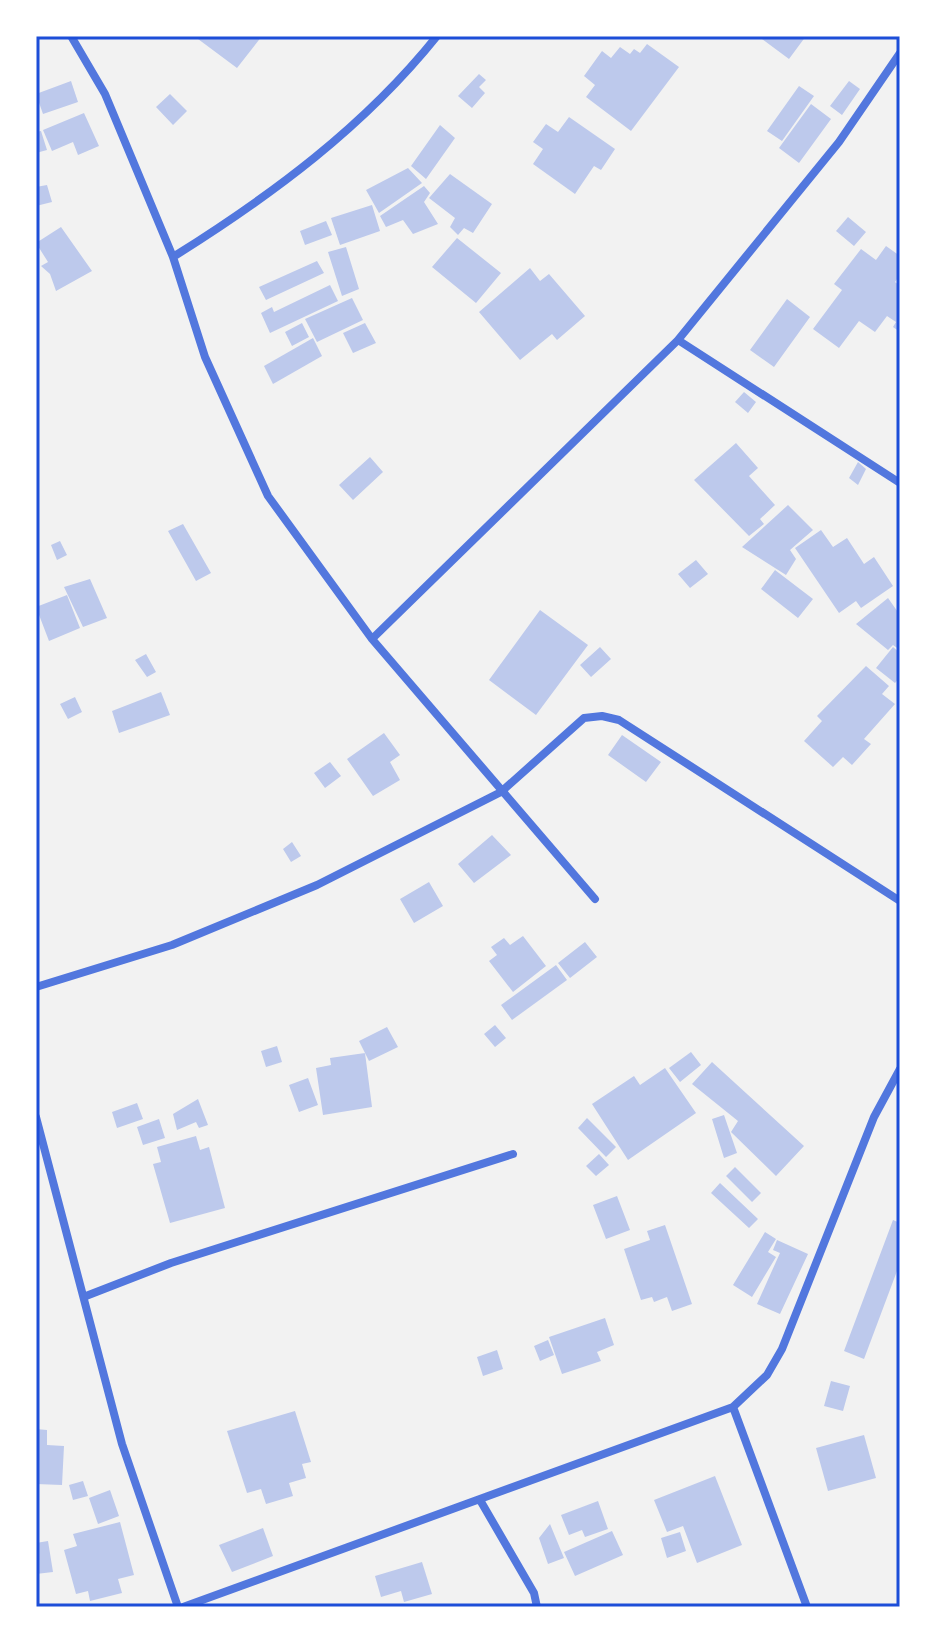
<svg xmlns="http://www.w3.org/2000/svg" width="936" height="1643" viewBox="0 0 936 1643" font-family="Poppins,sans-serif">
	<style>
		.building { fill: #bdc9ec }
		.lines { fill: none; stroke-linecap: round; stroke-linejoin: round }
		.minor { stroke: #5277de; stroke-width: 8 }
		.neatline { fill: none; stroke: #1d4ed8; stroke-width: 3 }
	</style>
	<rect width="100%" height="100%" fill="#f2f2f2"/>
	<path class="building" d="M201 36H262L237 68 198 39Z
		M758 36H806L789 59Z
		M647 44 679 67 631 131 586 97 595 85 584 76 602 51 611 58 620 47 630 54 634 49 640 53Z
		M479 74 486 80 479 87 485 93 472 108 458 96Z
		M71 81 78 102 43 114 36 94Z
		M849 81 860 89 842 115 830 106Z
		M799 86 814 96 782 141 767 131Z
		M170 94 187 111 173 125 156 107Z
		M811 104 831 119 799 163 779 148Z
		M84 113 99 146 78 155 73 142 52 151 43 130Z
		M569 117 615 149 601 170 594 166 575 194 533 164 543 149 533 142 546 124 558 132Z
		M440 125 455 138 426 179 411 166Z
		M41 131 47 150 36 153V132Z
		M408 168 422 183 379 213 366 190Z
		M450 174 492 204 473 233 464 228 458 235 450 227 455 218 429 198Z
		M47 185 52 202 36 206V187Z
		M424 186 430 193 424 202 438 224 413 234 403 220 386 227 380 216Z
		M372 205 380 231 340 245 331 218Z
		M848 217 866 232 854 246 836 231Z
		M326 221 332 235 305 245 300 231Z
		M61 227 92 271 56 291 50 274 41 266 48 262 36 243Z
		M457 238 501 273 476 303 432 267Z
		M886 246 900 256V275L895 282 900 286V332L893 327 896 322 887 316 875 332 859 321 839 348 813 329 842 290 834 284 861 249 876 260Z
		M346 247 359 289 342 296 328 252Z
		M317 261 324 273 266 300 259 287Z
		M530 268 540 281 549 274 585 316 557 340 552 334 520 360 479 312Z
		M330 285 338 301 270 333 261 313 272 307 274 312Z
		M352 298 363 320 317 342 305 319Z
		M787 299 810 317 774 367 750 350Z
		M302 323 309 337 292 346 285 332Z
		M365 323 376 343 353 353 343 333Z
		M313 338 322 356 273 384 264 366Z
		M744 392 756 402 748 413 735 402Z
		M736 443 758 468 749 476 775 505 760 519 764 524 749 536 694 480Z
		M370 457 383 472 353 500 339 485Z
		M858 462 866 469 858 485 849 478Z
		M788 505 813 530 790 550 796 559 786 575 742 547Z
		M183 524 211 573 196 581 168 531Z
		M821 530 833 547 847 538 864 564 874 557 893 586 861 608 856 601 839 613 795 548Z
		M60 541 67 555 57 560 51 545Z
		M696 560 708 574 690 588 678 574Z
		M775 570 813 599 798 618 761 589Z
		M90 579 107 618 83 627 64 587Z
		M67 595 80 628 49 641 36 607Z
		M888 598 900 615V650L893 645 888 650 856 624Z
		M540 610 588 645 536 715 489 680Z
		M600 647 611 659 591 677 580 665Z
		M893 647 900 653V677L895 683 876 668Z
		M146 654 156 672 147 677 135 660Z
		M866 666 889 686 882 694 895 704 864 739 871 744 852 765 843 757 833 767 804 741 822 721 817 716Z
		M161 692 170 715 119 733 112 711Z
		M75 697 82 712 68 719 60 704Z
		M384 733 400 755 390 762 400 780 373 796 347 759Z
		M622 735 661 762 646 782 608 755Z
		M330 762 341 776 325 788 314 773Z
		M492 835 511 855 474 883 458 864Z
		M292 842 301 856 291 862 283 849Z
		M429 882 443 906 414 923 400 899Z
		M523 936 546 966 513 992 489 961 497 955 491 947 504 938 510 945Z
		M585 942 597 957 570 978 558 963Z
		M556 965 567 980 512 1020 501 1005Z
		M495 1025 506 1038 495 1047 484 1034Z
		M387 1027 398 1047 369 1061 359 1041Z
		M277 1046 282 1062 266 1067 261 1051Z
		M691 1052 701 1065 680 1082 669 1068Z
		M365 1053 372 1107 323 1115 316 1068 331 1065 330 1058Z
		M712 1062 804 1146 776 1176 731 1132 738 1121 692 1084Z
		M665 1068 696 1113 628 1160 592 1104 634 1076 640 1085Z
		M308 1078 318 1105 299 1112 289 1085Z
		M198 1099 208 1125 199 1128 196 1122 177 1130 173 1114Z
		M137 1103 143 1119 117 1128 112 1112Z
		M724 1115 737 1153 724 1158 712 1119Z
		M587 1118 616 1147 606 1157 578 1128Z
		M159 1119 165 1138 143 1145 137 1127Z
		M196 1136 200 1150 209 1147 225 1208 170 1223 153 1164 161 1162 157 1147Z
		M599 1154 609 1165 596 1176 586 1166Z
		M735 1167 761 1193 752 1202 726 1176Z
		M720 1183 758 1219 749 1228 711 1193Z
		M617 1196 630 1230 606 1239 593 1205Z
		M893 1220 900 1223V1263L864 1359 844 1351Z
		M665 1225 692 1304 672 1311 667 1297 654 1302 652 1297 641 1300 624 1249 650 1240 647 1231Z
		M765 1232 776 1239 768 1252 776 1257 752 1297 733 1285Z
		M777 1240 808 1254 780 1314 757 1304 780 1253 773 1250Z
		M605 1318 614 1345 597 1352 601 1361 562 1374 549 1337Z
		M548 1340 554 1355 540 1361 534 1346Z
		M497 1350 503 1369 483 1376 477 1357Z
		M831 1381 850 1386 843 1411 824 1406Z
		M295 1411 311 1462 302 1464 306 1478 289 1483 293 1496 266 1504 261 1489 247 1493 227 1431Z
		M36 1429 47 1430V1445L64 1446 62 1485 36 1484Z
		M864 1435 876 1478 828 1491 816 1448Z
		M715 1476 742 1545 697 1563 683 1526 667 1532 654 1500Z
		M83 1481 88 1496 73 1500 69 1485Z
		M110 1490 119 1516 98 1524 89 1498Z
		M598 1501 608 1529 585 1537 582 1530 569 1535 561 1515Z
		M120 1522 134 1575 118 1579 122 1593 90 1601 88 1591 76 1594 64 1550 77 1546 73 1534Z
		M550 1524 564 1558 548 1564 539 1538Z
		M263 1528 273 1556 232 1572 219 1545Z
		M612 1531 623 1555 575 1576 564 1552Z
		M680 1532 686 1551 667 1558 661 1538Z
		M48 1541 53 1572 36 1574V1543Z
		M422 1562 432 1594 404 1602 401 1591 381 1597 375 1576Z"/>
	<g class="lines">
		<path class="minor" d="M71 36 105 94 173 257 205 357 268 496 372 639 595 899
			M173 257C272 195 364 127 437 36
			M678 340 900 483
			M372 639 678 340 839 142 900 53
			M36 987 172 945 317 885 501 792 584 718 602 716 619 720 900 901
			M36 1117 122 1444 178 1607
			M86 1296 171 1263 513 1154
			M480 1500 534 1593 537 1607
			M183 1607 733 1407
			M807 1607 733 1407 767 1375 782 1349 874 1117 900 1069"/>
	</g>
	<rect width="936" height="1643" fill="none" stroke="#ffffff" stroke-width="76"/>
	<rect x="38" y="38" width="860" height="1567" class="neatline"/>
</svg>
